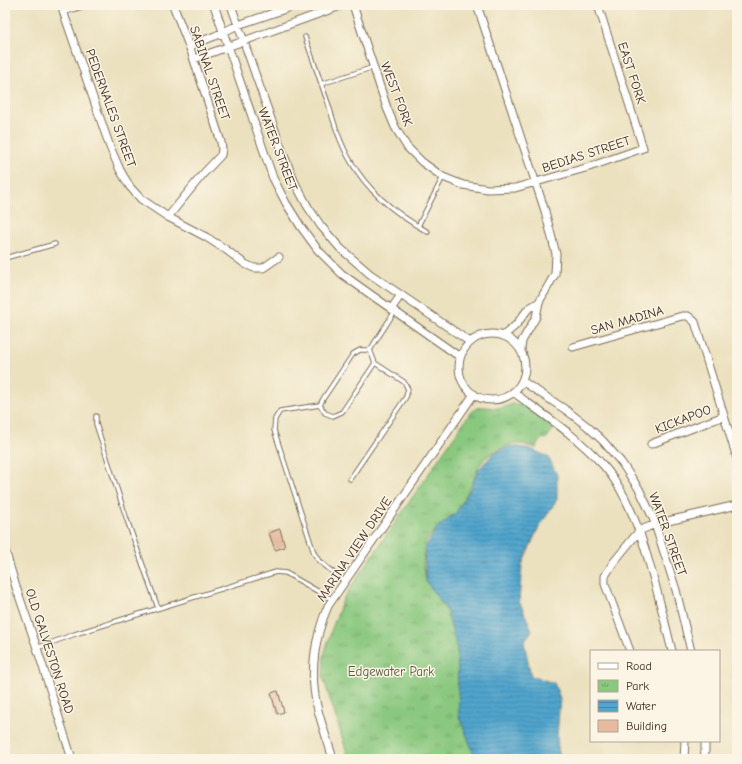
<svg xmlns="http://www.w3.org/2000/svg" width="742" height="764" viewBox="0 0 742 764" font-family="'Comic Neue',sans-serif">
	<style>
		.park { fill: url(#park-tufts); stroke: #62794e }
		.water { fill: url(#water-rules); stroke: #466876 }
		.building { fill: #e5ba9f }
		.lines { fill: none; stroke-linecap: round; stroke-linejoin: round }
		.lane-casing { stroke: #796a56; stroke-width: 5.5 }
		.street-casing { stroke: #796a56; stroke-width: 9 }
		.path { stroke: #796a56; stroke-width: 1.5; stroke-dasharray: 1 3; stroke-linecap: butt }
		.lane { stroke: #fff; stroke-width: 3.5 }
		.street { stroke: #fff; stroke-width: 7 }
		.labels { text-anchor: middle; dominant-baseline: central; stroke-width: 3; stroke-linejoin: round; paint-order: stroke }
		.street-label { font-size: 13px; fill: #3b2a1e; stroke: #fcf5e5 }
		.park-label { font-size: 13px; fill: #53593b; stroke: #fcf5e5 }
	</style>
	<defs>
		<pattern id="park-tufts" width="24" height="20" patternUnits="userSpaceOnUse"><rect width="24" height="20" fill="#8ac87f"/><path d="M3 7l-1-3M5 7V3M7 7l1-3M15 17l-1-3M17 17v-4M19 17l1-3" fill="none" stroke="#72a367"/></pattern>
		<pattern id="water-rules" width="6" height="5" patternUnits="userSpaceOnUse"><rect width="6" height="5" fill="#51a5cd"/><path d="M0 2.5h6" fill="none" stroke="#4487a6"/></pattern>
	</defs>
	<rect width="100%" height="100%" fill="#fcf5e5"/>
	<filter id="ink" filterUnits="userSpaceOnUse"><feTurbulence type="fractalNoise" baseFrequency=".025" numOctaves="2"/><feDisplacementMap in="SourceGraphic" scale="8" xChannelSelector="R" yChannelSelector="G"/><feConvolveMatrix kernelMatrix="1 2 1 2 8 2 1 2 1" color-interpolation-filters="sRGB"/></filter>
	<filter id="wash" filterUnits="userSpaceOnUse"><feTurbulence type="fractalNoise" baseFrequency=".012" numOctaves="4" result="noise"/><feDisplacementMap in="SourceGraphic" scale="16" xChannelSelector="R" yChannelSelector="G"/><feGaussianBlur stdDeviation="0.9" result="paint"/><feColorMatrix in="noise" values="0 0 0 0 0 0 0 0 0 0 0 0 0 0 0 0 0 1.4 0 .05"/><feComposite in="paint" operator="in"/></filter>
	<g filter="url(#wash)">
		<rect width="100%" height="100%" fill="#ebe1bf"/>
		<path class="park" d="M512 404H520L525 406 555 427 546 439 543 438 539 442 536 446 537 448 522 444H511L494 452 485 458 479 466 474 479 464 499 456 513 437 528 426 541 425 545 423 563 426 581 447 612 457 649 459 716 476 759H349L323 677 324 655 331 631 344 597 466 419C469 416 471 412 475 409 481 405 489 408 497 408 502 408 507 406 512 404Z"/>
		<path class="water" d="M511 446 531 449 548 457 557 475V499L537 531 522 565 519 601 532 630 524 642 531 676 554 683 560 698 557 736 559 759H476L459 716 457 649 447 611 426 581 424 549 437 528 456 513 472 486 478 470 494 453Z"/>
		<g id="blocks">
			<path class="building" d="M280 529 285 547 275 550 269 533Z
				M278 691 284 712 277 714 271 693Z"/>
		</g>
	</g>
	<g filter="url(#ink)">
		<use href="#blocks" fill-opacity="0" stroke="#796a56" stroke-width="1"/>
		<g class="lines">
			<defs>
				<path id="lane" d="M305 37C313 59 320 81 328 103 334 123 340 143 350 160 368 192 397 215 428 232
					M321 84 374 67
					M418 226 443 177
					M5 258 55 244
					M360 350H370L375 363 342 412 333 416 325 413 320 405 323 399 353 354Z
					M370 350 395 311
					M320 405 280 411 275 419 274 430 314 553 319 561 345 582
					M96 416V424L127 520 158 608
					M350 479 406 397 408 389 404 382 375 363
					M37 648 75 634 276 572 286 573 333 600"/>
				<path id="street" d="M63 5V11L110 147 120 170 130 187 141 199 168 217 206 237 225 249 245 264 254 268H263L279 257
					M214 5 273 178 286 203 301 227 318 250 342 274 370 294 460 357
					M231 5 283 153 295 183 308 207 321 226 340 248 370 274 470 342
					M353 5 387 108 395 127 407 147 422 162 443 177 463 185 488 189 515 188 589 167 643 148 598 5
					M477 5 545 211 556 254 555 274 539 302 536 317 522 341 521 350
					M63 11 82 5
					M189 46 215 36 238 25 297 5
					M194 59 343 5
					M168 217 203 174 221 155 222 149 221 142 191 51 173 5
					M391 309 401 295
					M459 367a33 33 0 1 1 66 0a33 33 0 1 1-66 0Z
					M503 336 516 325 528 309 539 302
					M573 347 682 316H688L695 322 737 458
					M522 381 566 410 587 426 603 441 621 462 639 489 653 518 676 590 691 651
					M513 392C544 415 577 436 603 465 620 484 630 507 639 531 653 570 662 611 672 651
					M651 444 724 416
					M5 550 16 587 37 648 72 759
					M630 651 605 584V576L613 563 639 531 655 524 737 505
					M333 759C328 741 321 724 317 706 309 673 315 636 328 606L474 394
					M684 759 685 741
					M704 759 705 751V741"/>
			</defs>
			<use href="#lane" class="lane-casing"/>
			<use href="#street" class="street-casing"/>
			<path class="path" d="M729 5 737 31"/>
			<use href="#lane" class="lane"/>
			<use href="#street" class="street"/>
		</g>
	</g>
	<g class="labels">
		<g class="street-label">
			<text transform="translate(210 73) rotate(71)">SABINAL STREET</text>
			<text transform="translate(632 73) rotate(72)">EAST FORK</text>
			<text transform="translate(397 94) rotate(69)">WEST FORK</text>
			<text transform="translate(111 108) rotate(70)">PEDERNALES STREET</text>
			<text transform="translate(278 149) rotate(69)">WATER STREET</text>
			<text transform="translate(586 154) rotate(-18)">BEDIAS STREET</text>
			<text transform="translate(627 320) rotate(-16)">SAN MADINA</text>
			<text transform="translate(683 419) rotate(-21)">KICKAPOO</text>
			<text transform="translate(668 534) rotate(70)">WATER STREET</text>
			<text transform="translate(354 549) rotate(-56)">MARINA VIEW DRIVE</text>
			<text transform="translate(50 651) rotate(72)">OLD GALVESTON ROAD</text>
		</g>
		<g class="park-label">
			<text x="391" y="671">Edgewater Park</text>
		</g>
	</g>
	<rect width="742" height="764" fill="none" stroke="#fcf5e5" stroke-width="20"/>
	<rect x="590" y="650" width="130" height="92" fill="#fcf5e5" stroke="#afa495"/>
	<rect x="598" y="663" width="20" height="6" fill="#ffffff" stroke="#afa495"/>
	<text x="626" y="670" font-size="12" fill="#3b2a1e">Road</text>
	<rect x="598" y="680" width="20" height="12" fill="url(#park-tufts)" stroke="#afa495"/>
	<text x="626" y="690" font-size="12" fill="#3b2a1e">Park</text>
	<rect x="598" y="700" width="20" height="12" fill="url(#water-rules)" stroke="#afa495"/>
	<text x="626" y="710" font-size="12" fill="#3b2a1e">Water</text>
	<rect x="598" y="720" width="20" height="12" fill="#e5ba9f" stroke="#afa495"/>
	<text x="626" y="730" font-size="12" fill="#3b2a1e">Building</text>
</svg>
